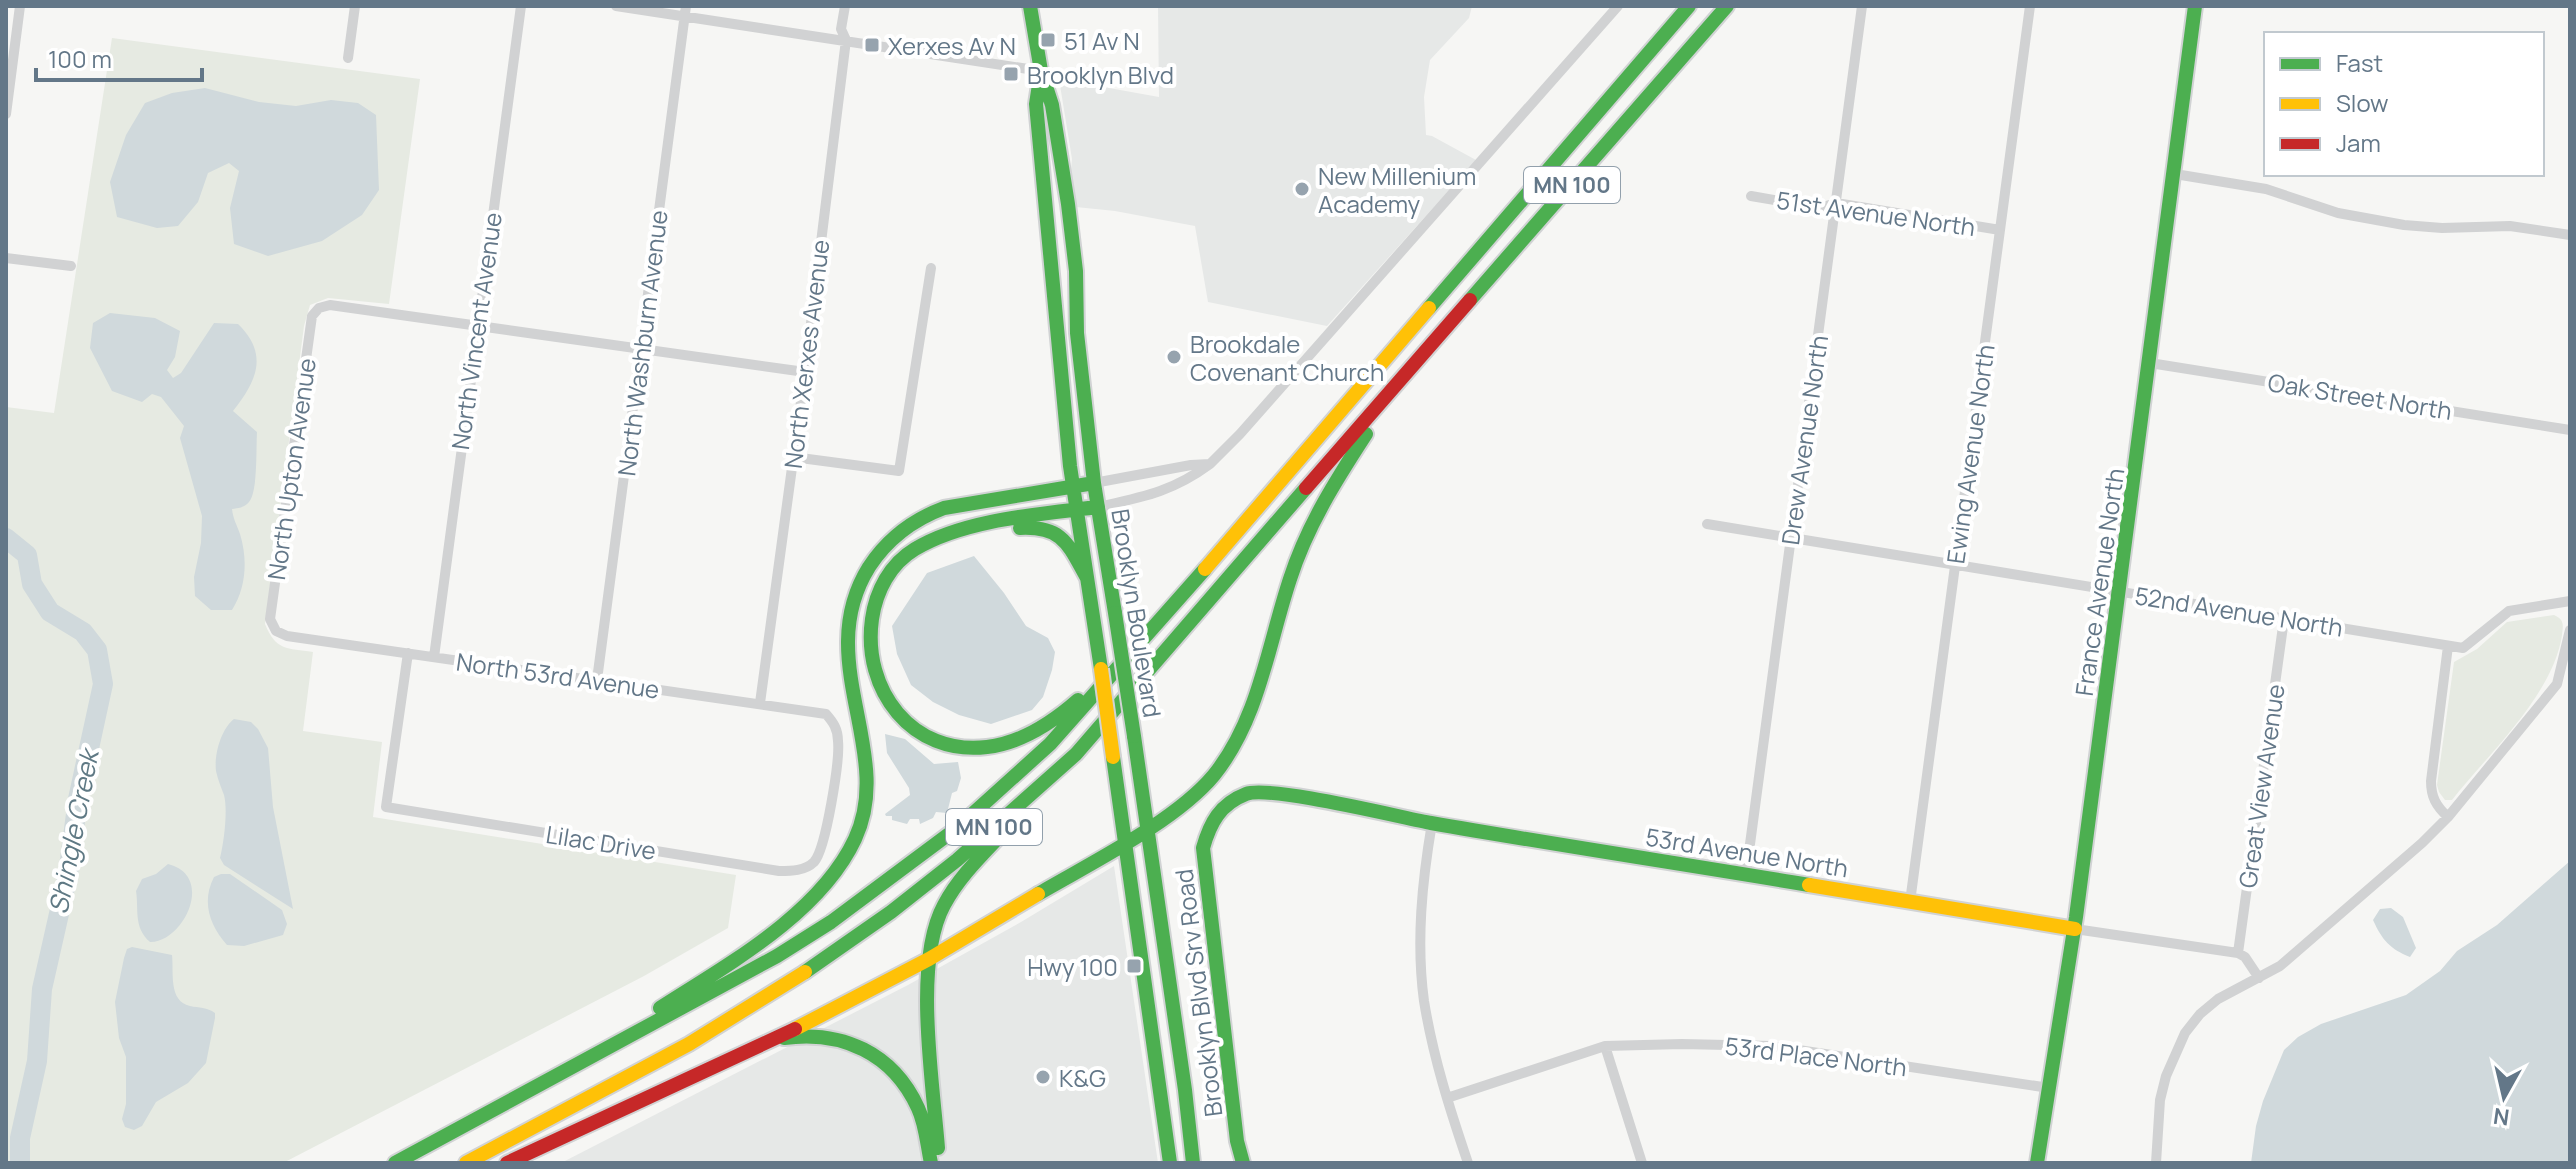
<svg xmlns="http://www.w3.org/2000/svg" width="2576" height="1169" viewBox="0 0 2576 1169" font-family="Manrope,sans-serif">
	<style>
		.built { fill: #e6e8e7 }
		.green { fill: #e6eae2 }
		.water { fill: #d0d9dc }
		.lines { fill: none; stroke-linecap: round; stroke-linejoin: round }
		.river { stroke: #d0d9dc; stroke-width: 20 }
		.fast-casing { stroke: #d1d3d4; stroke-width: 18 }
		.slow-casing { stroke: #d1d3d4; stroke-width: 18 }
		.jam-casing { stroke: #d1d3d4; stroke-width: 18 }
		.street { stroke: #d1d2d3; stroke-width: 10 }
		.fast { stroke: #4caf50; stroke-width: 14 }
		.slow { stroke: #ffc107; stroke-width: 14 }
		.jam { stroke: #c62828; stroke-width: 14 }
		.fast-bridge-casing { stroke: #d1d3d4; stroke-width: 18; stroke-linecap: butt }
		.slow-bridge-casing { stroke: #d1d3d4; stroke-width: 18; stroke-linecap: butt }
		.fast-bridge { stroke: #4caf50; stroke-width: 14 }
		.slow-bridge { stroke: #ffc107; stroke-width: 14 }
		.poi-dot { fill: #96a3ae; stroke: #fff; stroke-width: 3 }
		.labels { text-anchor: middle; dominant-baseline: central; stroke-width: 8; stroke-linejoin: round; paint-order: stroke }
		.shield { fill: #fff; stroke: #92a0ac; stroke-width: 2 }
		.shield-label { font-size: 22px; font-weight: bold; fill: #637788 }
		.poi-label { font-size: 24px; fill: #637788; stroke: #fff; text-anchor: start }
		.street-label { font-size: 24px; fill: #637788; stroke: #fff }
		.water-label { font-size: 26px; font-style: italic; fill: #5f7984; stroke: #fff }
	</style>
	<rect width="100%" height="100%" fill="#f6f6f4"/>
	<path class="built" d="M1158 6H1472L1469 18 1430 60 1424 97 1426 135 1432 136 1476 160 1327 326 1208 302 1195 226 1115 211 1076 207 1070 180 1072 159 1059 79 1159 97Z
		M1114 866 1158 1163H561L908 985 1021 922Z"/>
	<path class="green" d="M112 38 420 79 389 304 328 298 310 305 304 326 265 624C276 651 287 648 313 652L303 731 382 742 373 817 736 875 728 928 644 976 283 1163H6V407L54 413Z
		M2554 615C2565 620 2563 625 2562 635 2553 695 2489 753 2452 800H2445L2439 792 2437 785 2454 662 2477 649 2507 622Z"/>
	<path class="water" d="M205 88 259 102 296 106 331 100 358 103 376 115 379 190 362 215 322 241 268 256 234 244 230 208 239 171 229 163 208 173 198 202 178 226 157 228 117 217 110 182 126 135 145 103 172 93Z
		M110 313 155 318 180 331 175 357 167 370 173 378 181 373 214 323 238 324C269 354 257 381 233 411L257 432C256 447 258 492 249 502 244 508 238 508 232 509 233 519 237 525 240 534 248 560 246 588 232 610H211L195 596 194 577 201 543 202 516 180 438 184 426 161 397 152 394 142 402 112 391 90 348 93 323Z
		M974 556 1004 593 1026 626 1048 638 1055 652 1052 670 1043 697 1032 710 991 724 959 715 933 702 911 685 897 654 892 626 927 573Z
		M234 719 251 722 258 729 268 748 273 807 293 909 224 865 220 858C224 842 228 810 224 795 221 787 218 780 216 771 214 755 221 729 234 719Z
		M885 734 905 739 934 764 958 762 961 778 957 791 952 793 947 813 936 812 933 818 920 824 919 819H910L907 824 892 820V816H886L885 814 910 795 909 788 887 753Z
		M2570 861V1163H2251L2256 1126 2263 1101 2284 1050 2298 1037 2321 1024 2406 995 2440 971 2457 951 2497 925Z
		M168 864C216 876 183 943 150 942 133 927 139 909 136 891L142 879 156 874Z
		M221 874H230L282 910 287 924 283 935 244 946 227 945C210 926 201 902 214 877Z
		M2391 908 2403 917 2416 948 2410 957C2390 949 2382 940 2373 920L2380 909Z
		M132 947 172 955C174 972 168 1001 190 1006 199 1008 207 1007 215 1013V1018L206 1063 188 1083 156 1102 142 1126 134 1130 125 1127 122 1119 126 1104V1057L119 1038 115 1002 124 958 127 949Z"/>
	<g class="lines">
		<path class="river" d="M6 538 27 555 32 584 50 612 83 632 97 650 103 684 78 799 68 874 42 989 37 1061 20 1138V1163"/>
		<defs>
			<path id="fast" d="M1030 6 1041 71 1052 105 1068 204 1076 271 1077 333 1094 483 1115 613
				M1040 78 1036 104 1070 466 1101 669
				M1470 300 1727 6
				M1429 308 1689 6
				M1020 528C1063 526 1068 544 1087 578
				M1078 700C1053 722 1021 743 987 747 912 756 862 690 872 619 876 591 890 564 915 549 965 519 1041 514 1098 507
				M1134 736 1185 1090 1193 1163
				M1113 757 1170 1163
				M1038 894C1091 863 1176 821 1214 775 1259 719 1268 645 1290 579 1307 526 1336 480 1366 434
				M805 972 891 912 957 860 1076 754 1306 488
				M660 1008C727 965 820 914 855 839 896 752 811 660 869 567 888 538 912 520 944 508L1094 483
				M784 1038C842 1030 893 1053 918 1108 926 1125 927 1145 931 1163
				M938 1148C933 1083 913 962 944 905 958 879 978 859 998 838
				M395 1163 777 956 831 922 957 828 1050 744 1205 569
				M1243 1163 1237 1141 1203 848C1210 823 1220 804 1246 794 1269 785 1399 817 1431 823 1557 845 1683 864 1809 885
				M2037 1163 2076 917 2195 6"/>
			<path id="slow" d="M1205 569 1429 308
				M1809 885 2075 929
				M795 1029 929 959 1038 894
				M466 1163 689 1044 805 972"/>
			<path id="jam" d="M1306 488 1470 300
				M507 1163 795 1029"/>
		</defs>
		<use href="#fast" class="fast-casing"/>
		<use href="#slow" class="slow-casing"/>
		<use href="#jam" class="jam-casing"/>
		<path class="street" d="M616 6 1041 71
			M348 58 355 6
			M6 114 20 6
			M2175 174 2266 189 2338 213 2404 225 2442 228 2510 226 2570 235
			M1751 196 1820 208 1836 203 2000 230
			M6 258 71 266
			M2150 363 2570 430
			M793 457 899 471 931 268
			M1210 464 1240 434 1618 6
			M1094 483 1191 465 1210 464C1172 492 1143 497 1098 507
			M1707 524 2463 648 2509 611 2570 601
			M408 653 386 807 779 871C791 871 805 871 814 862 826 849 840 760 838 741 838 729 833 722 826 714L287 636 276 631 270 619 312 316 319 308 330 305 805 372
			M434 657 521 6
			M597 680 686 6
			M760 703 805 372 846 40 841 29 845 6
			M2448 817C2436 806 2431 797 2431 781L2448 646
			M1432 823C1422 882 1416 942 1424 1001 1433 1057 1450 1110 1468 1163
			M1746 874 1862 6
			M1910 902 2030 6
			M2075 929 2238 953 2245 957 2259 978
			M2238 953 2284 619
			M1605 1046 1642 1163
			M1447 1098 1605 1046 1682 1044 1772 1046 2049 1088
			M2156 1163 2160 1100 2166 1076 2185 1033 2200 1014 2218 999 2280 966 2422 843 2448 817 2557 684 2570 630"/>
		<use href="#fast" class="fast"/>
		<use href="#slow" class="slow"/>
		<use href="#jam" class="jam"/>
		<defs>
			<path id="fast-bridge" d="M1115 613 1134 736"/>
			<path id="slow-bridge" d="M1101 669 1113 757"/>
		</defs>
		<use href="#fast-bridge" class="fast-bridge-casing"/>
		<use href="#slow-bridge" class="slow-bridge-casing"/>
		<use href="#fast-bridge" class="fast-bridge"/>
		<use href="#slow-bridge" class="slow-bridge"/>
	</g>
	<g class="poi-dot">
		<rect x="1040" y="32" width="16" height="16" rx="4"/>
		<rect x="864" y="37" width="16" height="16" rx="4"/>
		<rect x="1003" y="66" width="16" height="16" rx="4"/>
		<circle cx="1302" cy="189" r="8"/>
		<circle cx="1174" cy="357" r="8"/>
		<rect x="1126" y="958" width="16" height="16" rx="4"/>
		<circle cx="1043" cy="1077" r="8"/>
	</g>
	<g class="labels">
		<g class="shield">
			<rect x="1524" y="167" width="96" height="36" rx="6"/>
			<rect x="946" y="809" width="96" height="36" rx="6"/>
		</g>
		<g class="shield-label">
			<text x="1572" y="185">MN 100</text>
			<text x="994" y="827">MN 100</text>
		</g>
		<g class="poi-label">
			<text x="1064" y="40">51 Av N</text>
			<text x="888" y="45">Xerxes Av N</text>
			<text x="1027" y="74">Brooklyn Blvd</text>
			<text x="1318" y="175">New Millenium<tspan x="1318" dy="28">Academy</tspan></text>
			<text x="1190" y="343">Brookdale<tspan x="1190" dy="28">Covenant Church</tspan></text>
			<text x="1118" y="966" text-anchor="end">Hwy 100</text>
			<text x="1059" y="1077">K&amp;G</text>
		</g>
		<g class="street-label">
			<text transform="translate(1876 213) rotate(8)">51st Avenue North</text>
			<text transform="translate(476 331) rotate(-82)">North Vincent Avenue</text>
			<text transform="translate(642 343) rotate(-83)">North Washburn Avenue</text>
			<text transform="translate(806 354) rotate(-83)">North Xerxes Avenue</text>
			<text transform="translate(2360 396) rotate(9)">Oak Street North</text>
			<text transform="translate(1804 440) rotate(-82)">Drew Avenue North</text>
			<text transform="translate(1970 454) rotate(-82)">Ewing Avenue North</text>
			<text transform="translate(291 469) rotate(-82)">North Upton Avenue</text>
			<text transform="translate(2099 582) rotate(-82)">France Avenue North</text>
			<text transform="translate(2239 611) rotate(9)">52nd Avenue North</text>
			<text transform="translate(1137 613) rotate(81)">Brooklyn Boulevard</text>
			<text transform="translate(558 675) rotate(8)">North 53rd Avenue</text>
			<text transform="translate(2261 786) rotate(-82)">Great View Avenue</text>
			<text transform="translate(601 842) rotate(9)">Lilac Drive</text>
			<text transform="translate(1747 852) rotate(9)">53rd Avenue North</text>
			<text transform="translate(1198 993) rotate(-97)">Brooklyn Blvd Srv Road</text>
			<text transform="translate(1816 1056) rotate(7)">53rd Place North</text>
		</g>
		<g class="water-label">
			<text transform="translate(73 832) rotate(-79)">Shingle Creek</text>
		</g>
	</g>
	<rect width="2576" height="1169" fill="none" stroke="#637788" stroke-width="16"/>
	<rect x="2264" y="32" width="280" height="144" fill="#ffffff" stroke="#c1c9cf" stroke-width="2"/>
	<rect x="2280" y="58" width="40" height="12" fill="#4caf50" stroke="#c1c9cf" stroke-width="2"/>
	<text x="2336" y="72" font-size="24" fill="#637788">Fast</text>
	<rect x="2280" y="98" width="40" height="12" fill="#ffc107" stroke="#c1c9cf" stroke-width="2"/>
	<text x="2336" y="112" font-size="24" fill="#637788">Slow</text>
	<rect x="2280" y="138" width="40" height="12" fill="#c62828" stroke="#c1c9cf" stroke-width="2"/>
	<text x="2336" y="152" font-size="24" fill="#637788">Jam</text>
	<g transform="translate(2504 1097) rotate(188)" stroke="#ffffff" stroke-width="6" paint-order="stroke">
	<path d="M0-6L14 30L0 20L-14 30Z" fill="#637788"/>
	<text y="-12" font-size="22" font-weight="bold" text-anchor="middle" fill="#637788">N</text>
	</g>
	<path d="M36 68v12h166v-12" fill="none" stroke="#637788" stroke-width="4"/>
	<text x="48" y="68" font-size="24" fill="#637788" stroke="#ffffff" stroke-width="6" paint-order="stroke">100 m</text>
</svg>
